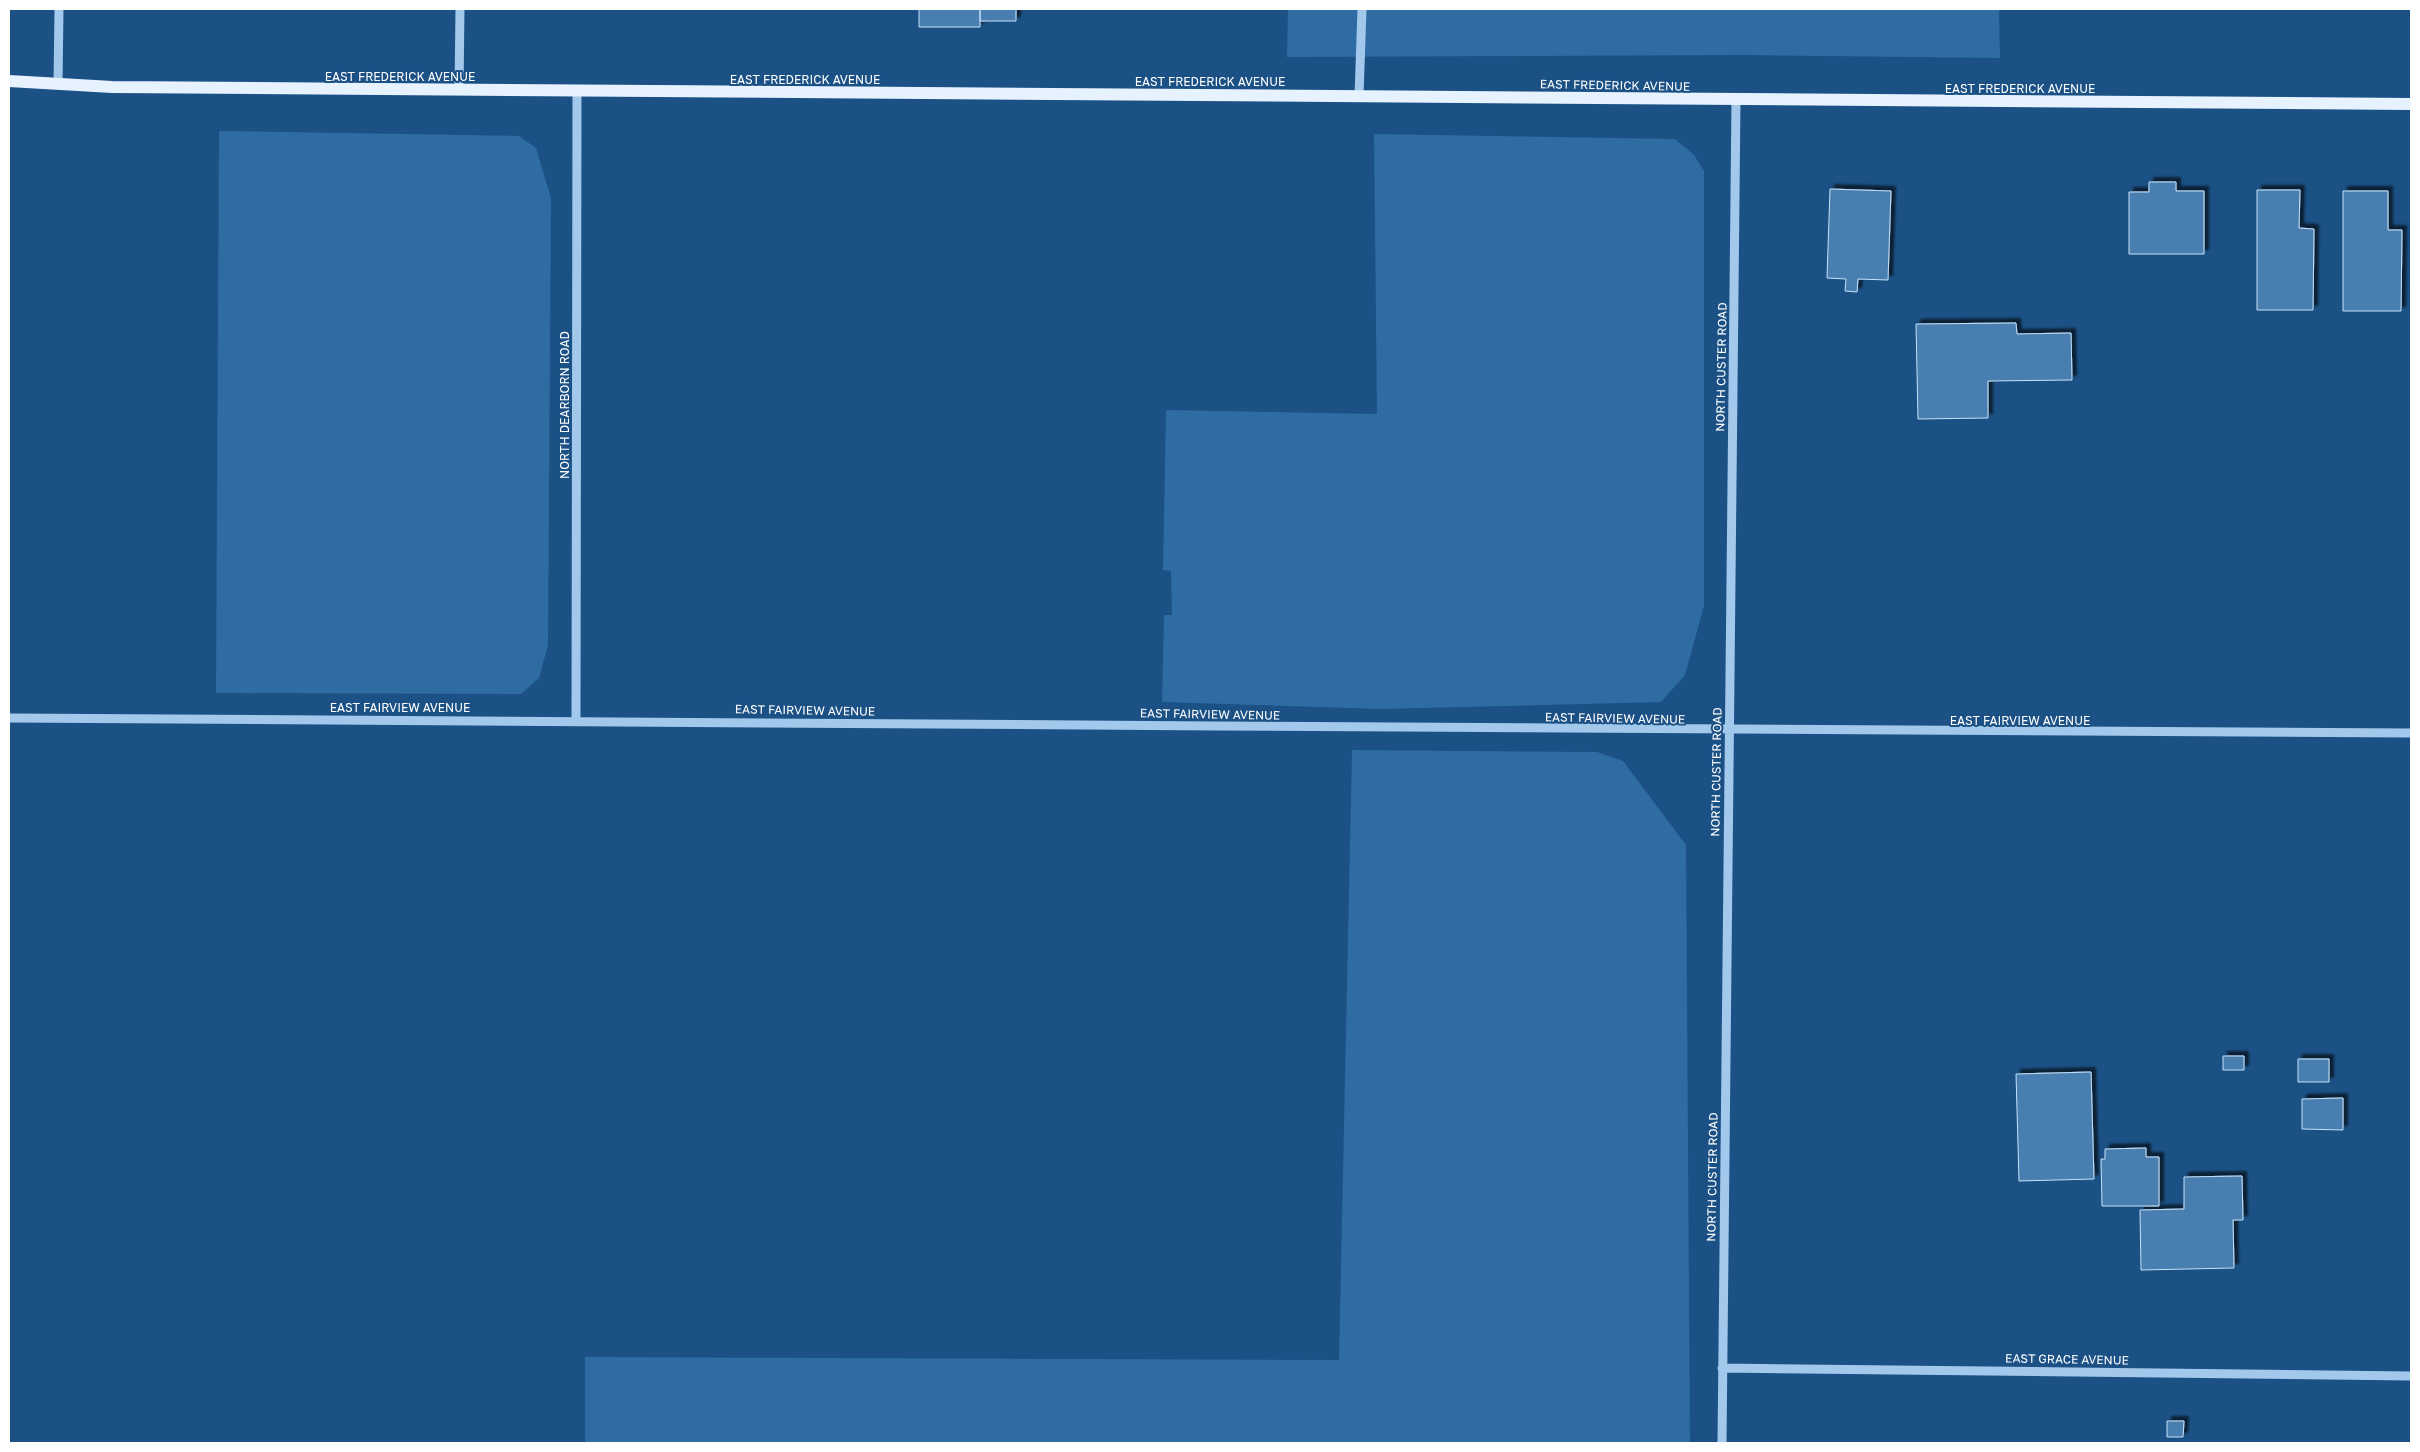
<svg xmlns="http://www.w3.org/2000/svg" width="2420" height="1452" viewBox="0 0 2420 1452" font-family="'Golos Text',sans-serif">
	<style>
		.green { fill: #2e6ca3 }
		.building { fill: #487eb0; stroke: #c7e1f8; filter: url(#shadow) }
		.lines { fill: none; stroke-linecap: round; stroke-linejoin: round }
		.minor { stroke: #a2c8eb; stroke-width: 9 }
		.major { stroke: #e7f2ff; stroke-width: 12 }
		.labels { text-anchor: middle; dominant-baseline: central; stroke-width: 4; stroke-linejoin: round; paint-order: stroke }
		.street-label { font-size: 12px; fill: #fff; stroke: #1b5185 }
	</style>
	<defs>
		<filter id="shadow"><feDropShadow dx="4.5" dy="-4.5" stdDeviation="1" flood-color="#0009"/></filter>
	</defs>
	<rect width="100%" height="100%" fill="#1b5185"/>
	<path class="green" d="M1288 9H1999L2000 58 1745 55 1287 57Z
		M219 131 519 136 536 148 551 198 548 645 539 678 521 694 216 693Z
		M1374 134 1675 139 1694 155 1704 171V606L1685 675 1661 702 1381 709 1162 702 1164 615H1172L1171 571 1163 570 1166 410 1377 414Z
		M1352 750 1597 752 1623 761 1686 845 1690 1443H585V1357L1339 1360Z"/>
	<path class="building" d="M919 9H980V27H919Z
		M980 9H1016V21H980Z
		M2149 182H2176V191H2204V254H2129V192H2149Z
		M1830 189 1891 191 1888 280 1858 279 1857 292 1845 291 1846 279 1827 278Z
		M2257 190H2300L2299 228 2314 229 2313 310H2257Z
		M2343 191H2388V230H2402L2401 311H2343Z
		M2016 323 2017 334 2071 333 2072 380 1988 381V418L1918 419 1916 324Z
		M2223 1056H2244V1070H2223Z
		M2298 1059H2329V1082H2298Z
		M2091 1072 2094 1179 2019 1181 2016 1074Z
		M2343 1098V1130L2302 1129V1099Z
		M2146 1148V1157H2159V1206H2102L2101 1159H2105V1149Z
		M2242 1176 2243 1220H2233L2234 1268 2141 1270 2140 1210 2184 1209V1177Z
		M2167 1421H2184L2183 1437H2167Z"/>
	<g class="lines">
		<path class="minor" d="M58 84 59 9
			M459 90 460 9
			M1359 96 1362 9
			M9 718C810 721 1610 731 2411 733
			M576 720 577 91
			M1722 1368 2411 1376
			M1722 1443 1736 100"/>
		<path class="major" d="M9 81 112 87 2411 104"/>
	</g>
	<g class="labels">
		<g class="street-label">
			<text x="400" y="76">EAST FREDERICK AVENUE</text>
			<text x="805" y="79">EAST FREDERICK AVENUE</text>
			<text x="1210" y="81">EAST FREDERICK AVENUE</text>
			<text transform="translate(1615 85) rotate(1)">EAST FREDERICK AVENUE</text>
			<text x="2020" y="88">EAST FREDERICK AVENUE</text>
			<text transform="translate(1721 367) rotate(-89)">NORTH CUSTER ROAD</text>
			<text transform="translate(564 405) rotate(-90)">NORTH DEARBORN ROAD</text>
			<text x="400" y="707">EAST FAIRVIEW AVENUE</text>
			<text transform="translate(805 710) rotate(1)">EAST FAIRVIEW AVENUE</text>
			<text transform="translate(1210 714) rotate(1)">EAST FAIRVIEW AVENUE</text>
			<text transform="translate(1615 718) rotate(1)">EAST FAIRVIEW AVENUE</text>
			<text x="2020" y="720">EAST FAIRVIEW AVENUE</text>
			<text transform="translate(1716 772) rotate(-89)">NORTH CUSTER ROAD</text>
			<text transform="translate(1712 1177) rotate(-89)">NORTH CUSTER ROAD</text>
			<text transform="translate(2067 1359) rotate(1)">EAST GRACE AVENUE</text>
		</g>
	</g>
	<rect width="2420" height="1452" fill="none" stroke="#ffffff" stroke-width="20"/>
</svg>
